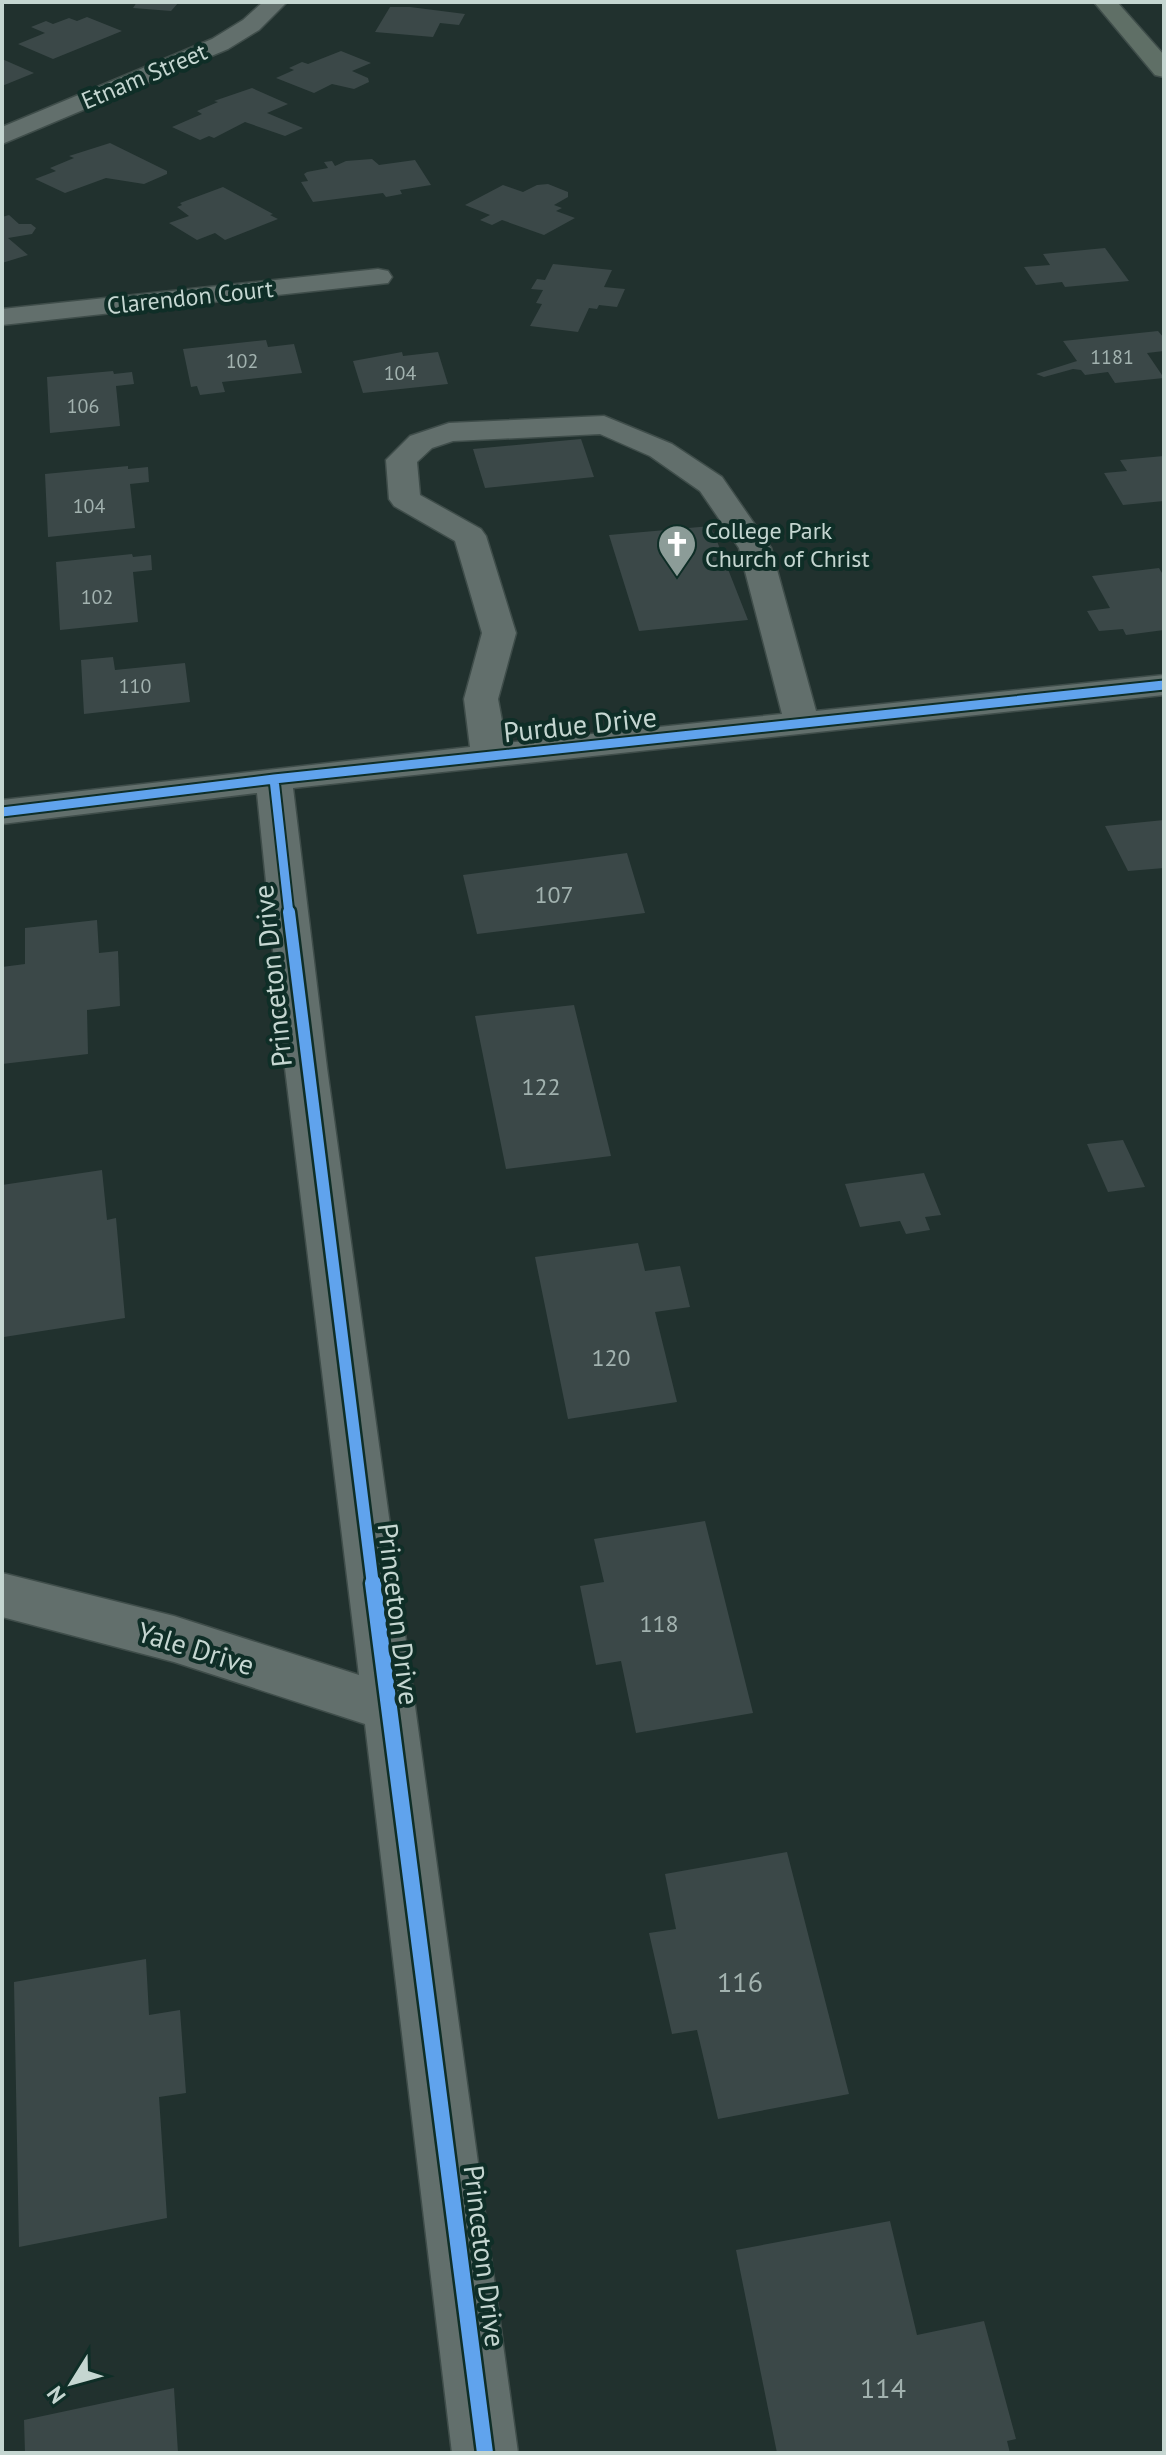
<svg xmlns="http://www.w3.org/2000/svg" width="1166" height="2455" viewBox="0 0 1166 2455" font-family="'PT Sans',sans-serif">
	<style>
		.building { fill: #3b4848 }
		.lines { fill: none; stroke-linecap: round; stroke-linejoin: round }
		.minor-casing { stroke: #3f4d4a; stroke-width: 3 }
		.highway-casing { stroke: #3f4d4a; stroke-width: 3 }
		.minor { fill: #626f6c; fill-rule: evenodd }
		.highway { fill: #5f6f66; fill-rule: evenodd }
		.cycleway-far2-casing { stroke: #0f2e27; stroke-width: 13 }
		.cycleway-far1-casing { stroke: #0f2e27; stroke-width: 17 }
		.cycleway-casing { stroke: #0f2e27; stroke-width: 21 }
		.cycleway-far2 { stroke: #60a3ed; stroke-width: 9 }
		.cycleway-far1 { stroke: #60a3ed; stroke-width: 12 }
		.cycleway { stroke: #60a3ed; stroke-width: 16 }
		.labels { text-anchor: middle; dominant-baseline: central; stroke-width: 8; stroke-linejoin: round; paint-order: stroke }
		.far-number-label { font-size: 20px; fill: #a2b2af }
		.far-street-label { font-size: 24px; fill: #c5d6d1; stroke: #0f2e27 }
		.far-poi-label { font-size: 24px; fill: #c5d6d1; stroke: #0f2e27; text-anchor: start }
		.number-label { font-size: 24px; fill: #a2b2af }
		.street-label { font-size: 28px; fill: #c5d6d1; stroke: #0f2e27 }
		.near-number-label { font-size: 28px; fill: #a2b2af }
	</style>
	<rect width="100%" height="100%" fill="#21312e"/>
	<path class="building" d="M137 2H179L171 11 133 8Z
		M390 7H410L465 14 459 25 440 23 433 37 375 32Z
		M87 17 122 31 53 59 18 44 45 33 31 27 46 21 53 24 69 18 77 21Z
		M341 51 371 63 352 71 368 78 369 82 354 89 332 84 314 93 276 78 294 70 289 68 302 62 308 64Z
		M2 59 34 73 2 86Z
		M252 88 288 104 267 113 303 128 285 136 245 122 214 138 209 136 200 140 172 127 202 114 197 111 218 102 214 101Z
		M110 143 167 171V174L144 184 106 178 65 193 35 179 56 171 50 168 74 158 69 156Z
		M372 159 379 165 415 160 431 185 400 190 402 194 386 197 383 193 313 202 301 182 308 181 304 174 307 172 328 168 324 162 332 161 335 166 346 161Z
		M548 184 568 192V197L554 205 562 208 556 211 575 218 544 235 502 220 492 225 480 220 490 215 465 205 503 185 523 192 537 185Z
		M223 187 273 214 270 215 278 219 225 240 215 233 197 240 169 223 189 216 177 207 182 205 180 203Z
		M9 215 19 224H31L36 228 32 234 8 238 28 255 2 263V217Z
		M1105 248 1129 281 1065 287 1062 282 1036 285 1024 267 1050 265 1043 254Z
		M553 264 612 270 604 287 625 289 617 307 599 305 597 309 589 308 578 332 530 326 542 304 536 303 543 290 531 289 537 279 545 280Z
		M1158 331 1164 338V351L1147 353 1164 378 1115 383 1108 372 1085 375 1081 370 1073 369 1044 377 1036 374 1077 361 1063 341Z
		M266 340 268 347 294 344 302 373 222 382 225 392 200 395 197 386 191 387 183 349Z
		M402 352 403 356 438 352 448 384 363 393 353 361Z
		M113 371 114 374 132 372 134 384 116 386 120 426 50 433 47 377Z
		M581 439 594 477 485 488 473 449Z
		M1164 456V501L1123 505 1104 473 1127 471 1120 460Z
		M128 466V469L148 467 149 482 130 484 135 528 48 537 45 474Z
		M711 526 748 620 639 631 609 535Z
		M132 554 133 557 151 555 152 570 133 572 138 622 60 630 56 562Z
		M1159 568 1164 576V630L1126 635 1123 629 1099 631 1087 611 1110 608 1092 576Z
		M113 657 115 670 185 663 190 702 84 714 81 660Z
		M1164 820V868L1128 871 1105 826Z
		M627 853 645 913 477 934 463 875Z
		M97 920 99 953 118 951 120 1006 87 1010 88 1054 2 1064V967L25 964V928Z
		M574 1005 611 1156 506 1169 475 1016Z
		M1123 1140 1145 1187 1108 1192 1087 1144Z
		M102 1170 107 1220 116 1218 125 1318 4 1337 2 1185Z
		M924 1173 941 1215 925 1217 930 1230 906 1234 900 1221 860 1227 845 1184Z
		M638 1243 645 1271 680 1266 690 1307 655 1312 677 1402 568 1419 535 1257Z
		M705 1521 753 1713 636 1733 621 1661 596 1665 580 1586 604 1582 594 1539Z
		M787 1852 849 2094 718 2119 697 2030 672 2034 649 1933 676 1929 665 1874Z
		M146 1959 149 2015 180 2010 186 2093 159 2097 167 2218 19 2247 14 1982Z
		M890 2221 917 2335 984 2321 1016 2439 1007 2441 1010 2453H777L736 2250Z
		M174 2388 178 2453H25L24 2420Z"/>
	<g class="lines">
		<defs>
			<path id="minor" d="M263 2H287L259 30 228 49 2 144V127L212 39 243 20Z
				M378 269 388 271 392 277 388 283 2 325V309Z
				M604 416 672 444 722 477 771 548 816 711 1164 675V695L293 788 327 1068 518 2453H452L365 1724 174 1662 2 1617V1573L174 1616 359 1675 285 1068 257 793 2 824V800L470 747 464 699 482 633 455 541 394 506 389 499 386 460 410 436 449 423ZM600 434 650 456 700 491 739 548 782 714 506 743 498 699 516 633 486 536 481 529 420 495 417 462 432 448 453 441Z"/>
			<path id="highway" d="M1094 2H1117L1164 55V77L1155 75Z"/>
		</defs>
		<use href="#minor" class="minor-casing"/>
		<use href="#highway" class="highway-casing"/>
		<use href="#minor" class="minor"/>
		<use href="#highway" class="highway"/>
		<defs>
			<path id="cycleway-far2" d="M274 779 289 914
				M2 812 274 779 1164 685"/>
			<path id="cycleway-far1" d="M289 912 373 1585"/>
			<path id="cycleway" d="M373 1583 485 2453"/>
		</defs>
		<use href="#cycleway-far2" class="cycleway-far2-casing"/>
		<use href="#cycleway-far1" class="cycleway-far1-casing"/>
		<use href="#cycleway" class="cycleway-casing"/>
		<use href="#cycleway-far2" class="cycleway-far2"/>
		<use href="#cycleway-far1" class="cycleway-far1"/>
		<use href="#cycleway" class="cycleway"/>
	</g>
	<defs>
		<symbol id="church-pin" viewBox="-11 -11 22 30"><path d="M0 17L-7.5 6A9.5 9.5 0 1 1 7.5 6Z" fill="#8c9c98" stroke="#0f2e27"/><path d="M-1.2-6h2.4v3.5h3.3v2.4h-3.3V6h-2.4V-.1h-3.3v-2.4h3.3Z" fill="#fff"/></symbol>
	</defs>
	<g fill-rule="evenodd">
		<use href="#church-pin" x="655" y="522" width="44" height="60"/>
	</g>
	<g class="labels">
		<g class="far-number-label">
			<text x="1112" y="357">1181</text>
			<text x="242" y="361">102</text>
			<text x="400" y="373">104</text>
			<text x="83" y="406">106</text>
			<text x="89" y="506">104</text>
			<text x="97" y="597">102</text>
			<text x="135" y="686">110</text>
		</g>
		<g class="far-street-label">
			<text transform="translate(144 76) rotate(-23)">Etnam Street</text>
			<text transform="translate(190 297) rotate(-6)">Clarendon Court</text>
		</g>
		<g class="far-poi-label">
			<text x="705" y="530">College Park<tspan x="705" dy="28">Church of Christ</tspan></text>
		</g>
		<g class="number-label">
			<text x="554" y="894">107</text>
			<text x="541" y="1086">122</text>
			<text x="611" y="1357">120</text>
			<text x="659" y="1623">118</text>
		</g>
		<g class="street-label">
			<text transform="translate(580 724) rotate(-6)">Purdue Drive</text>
			<text transform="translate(272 976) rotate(-96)">Princeton Drive</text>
			<text transform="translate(399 1614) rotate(83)">Princeton Drive</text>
			<text transform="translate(196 1648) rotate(17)">Yale Drive</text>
			<text transform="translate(485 2256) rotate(83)">Princeton Drive</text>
		</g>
		<g class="near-number-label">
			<text x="740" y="1981">116</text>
			<text x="883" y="2387">114</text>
		</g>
	</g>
	<rect width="1166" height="2455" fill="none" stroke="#c5d6d1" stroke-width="8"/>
	<g transform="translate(72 2383) rotate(233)" stroke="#0f2e27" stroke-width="6" paint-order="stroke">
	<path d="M0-6L14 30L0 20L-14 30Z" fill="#c5d6d1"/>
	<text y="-12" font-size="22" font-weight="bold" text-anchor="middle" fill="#c5d6d1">N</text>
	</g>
</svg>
